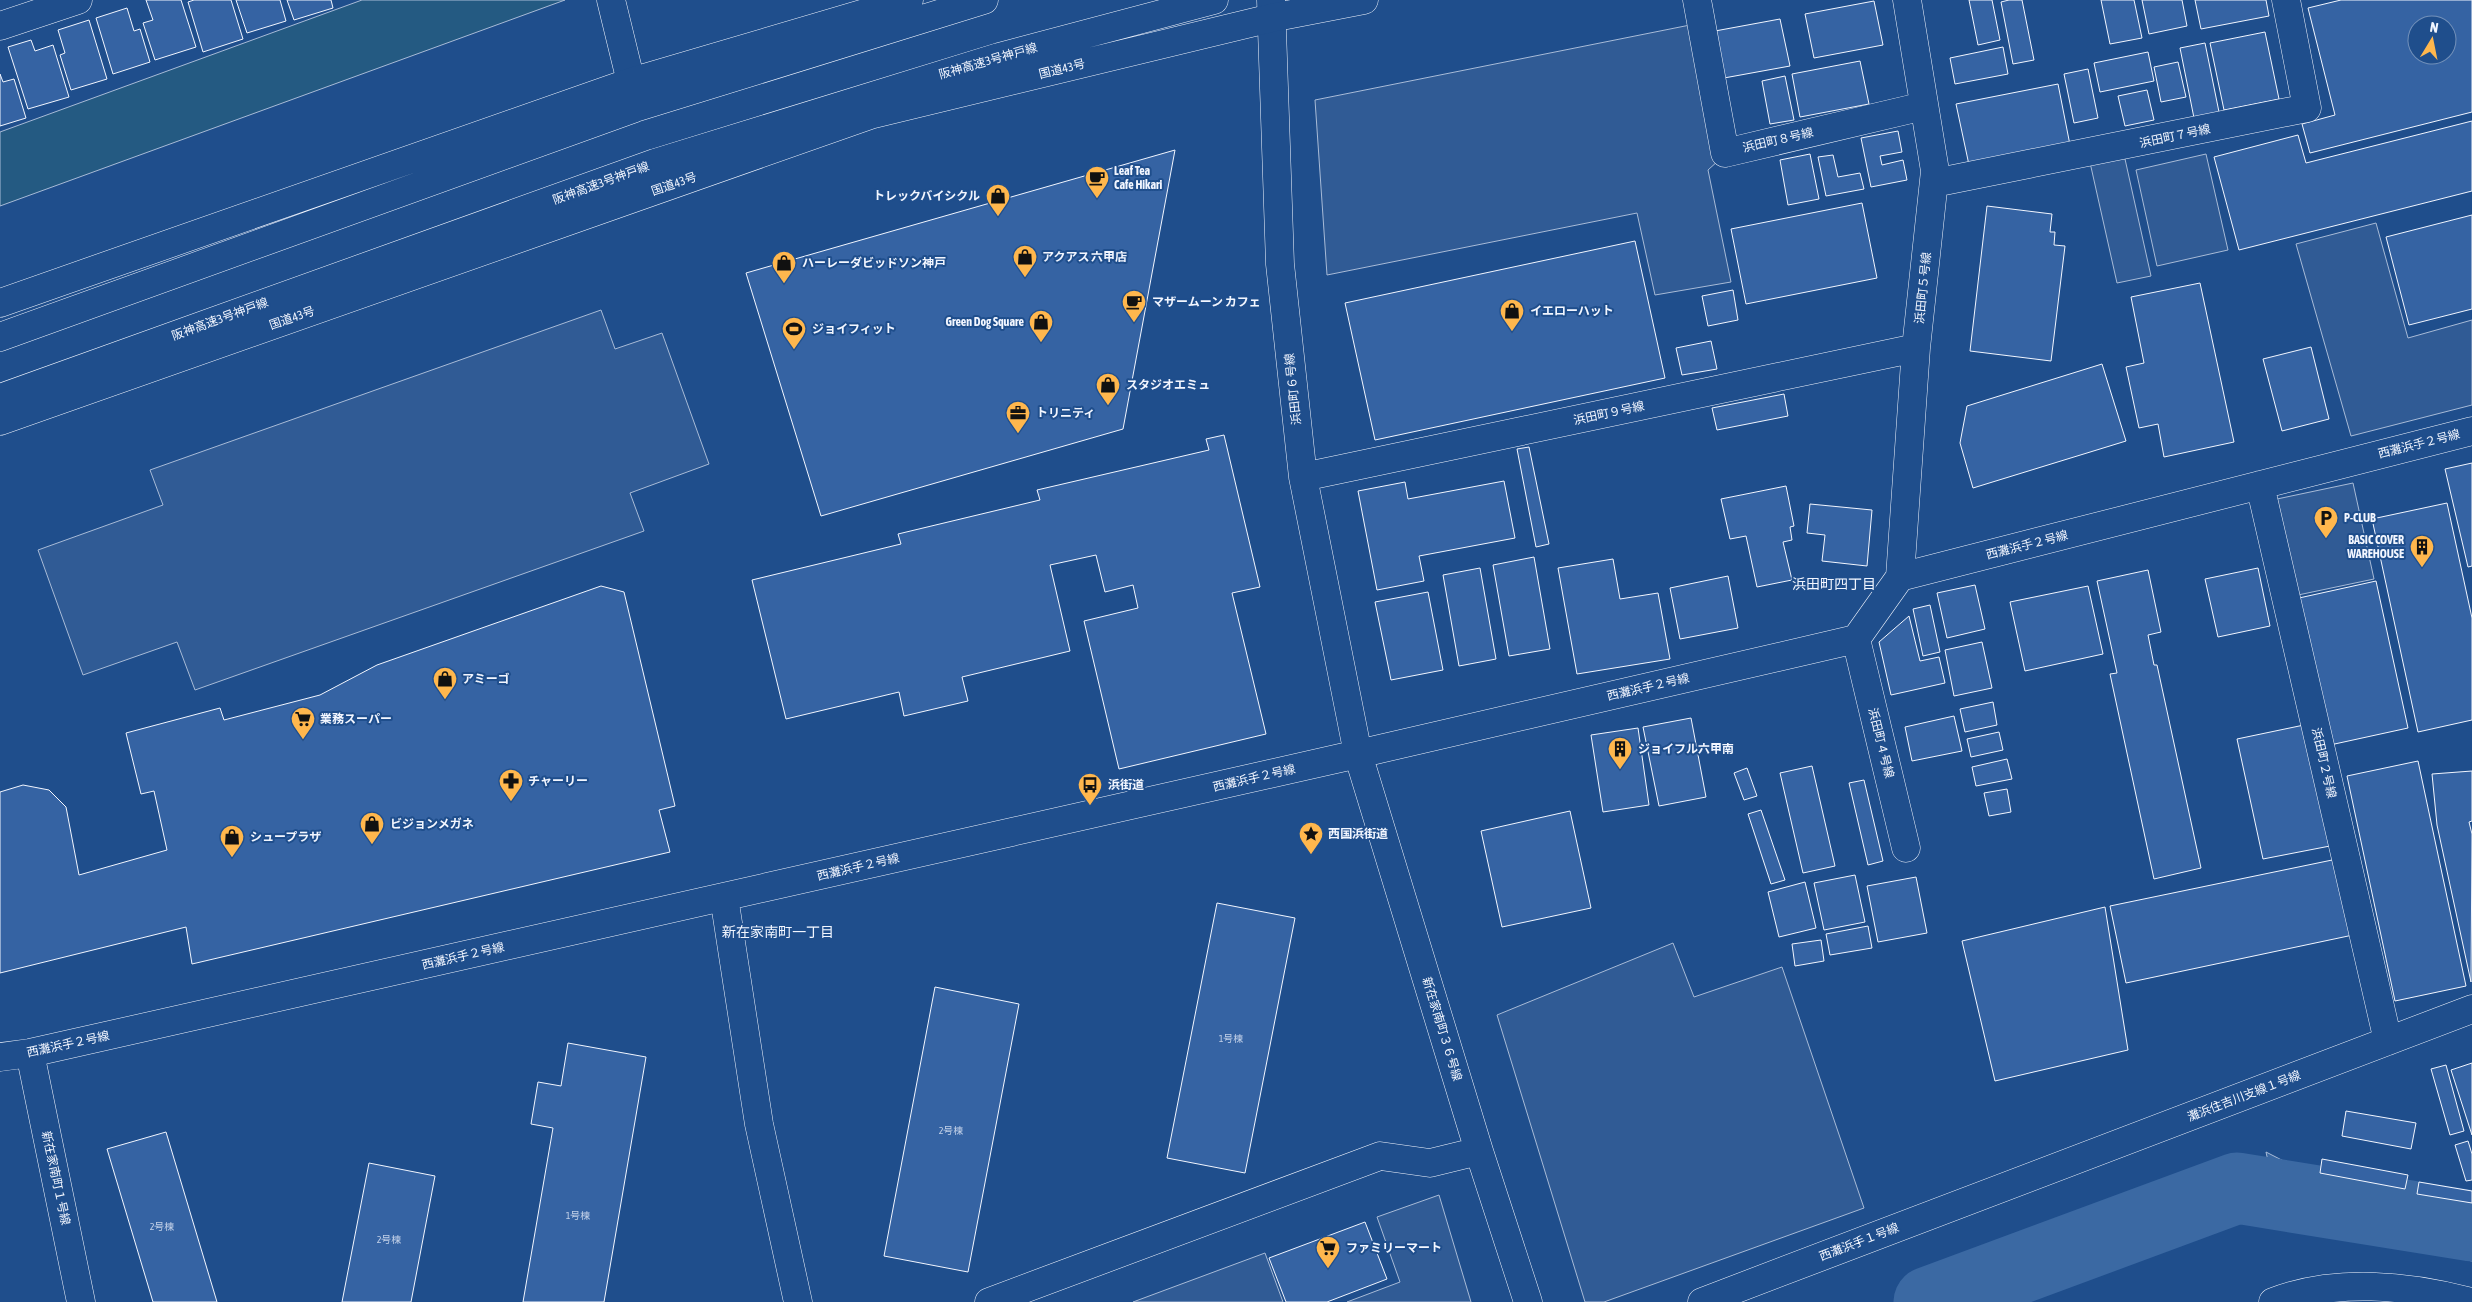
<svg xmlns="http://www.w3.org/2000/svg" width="2472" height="1302" viewBox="0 0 2472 1302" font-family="'Asap Condensed','Noto Sans JP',sans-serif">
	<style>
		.green { fill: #245a82; stroke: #a8bbd7 }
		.parking { fill: #305b95; stroke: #a8bbd7 }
		.water { fill: #3b69a3; stroke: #a8bbd7 }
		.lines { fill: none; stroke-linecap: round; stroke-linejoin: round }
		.river { stroke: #3b69a3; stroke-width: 71 }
		.building { fill: #3563a3; stroke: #f2f6ff; fill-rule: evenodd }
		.minor-casing { stroke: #f2f6ff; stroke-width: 29 }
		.highway-casing { stroke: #f2f6ff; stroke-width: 29 }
		.minor { stroke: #1f4e8c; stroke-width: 28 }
		.highway { stroke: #1f4e8c; stroke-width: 28 }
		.labels { text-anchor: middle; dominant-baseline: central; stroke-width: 4; stroke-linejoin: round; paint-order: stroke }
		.number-label { font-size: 10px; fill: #c3d1e8 }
		.street-label { font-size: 12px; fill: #f2f6ff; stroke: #1f4e8c }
		.poi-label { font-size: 12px; font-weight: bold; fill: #f2f6ff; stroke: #1f4e8c; text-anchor: start }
		.neighbourhood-label { font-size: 14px; fill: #f2f6ff; stroke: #1f4e8c }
	</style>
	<rect width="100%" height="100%" fill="#1f4e8c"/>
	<path class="green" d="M362 0H565L0 206V132Z"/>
	<path class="parking" d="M1690 25 1719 160 1708 170 1731 282 1655 295 1637 213 1327 275 1315 100Z
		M2123 150 2151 276 2117 283 2089 158Z
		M2206 154 2228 250 2157 266 2136 170Z
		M2376 223 2408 338 2472 320V405L2351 436 2296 244Z
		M601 310 615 349 662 333 709 464 630 493 644 531 195 690 177 642 83 675 38 550 163 505 150 470Z
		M2353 483 2374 579 2298 595 2277 499Z
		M1673 943 1694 997 1782 967 1864 1208 1604 1302H1585L1497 1015Z
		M1439 1195 1471 1302H1347L1400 1282 1377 1217Z
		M1265 1253 1283 1302H1133Z"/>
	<path class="water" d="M2266 1152 2307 1173 2472 1206V1261L2281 1221Z"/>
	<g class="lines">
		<path class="river" d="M1929 1302 2237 1188 2472 1226"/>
	</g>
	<path class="building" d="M146 0H181L196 47 155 60 143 23 153 20Z
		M194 0H231L243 39 203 52 188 2Z
		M236 0H280L286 21 247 33Z
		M287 0H331L333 8 294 20Z
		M1969 0H1992L2000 40 1978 45Z
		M2009 0H2022L2034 60 2013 64 2001 2Z
		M2101 0H2134L2142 38 2110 44Z
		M2142 0H2182L2187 26 2149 34Z
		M2195 0H2266L2269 16 2201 29Z
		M2341 0H2472V112L2310 153 2302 124 2335 115 2308 8ZM2417 25H2447V55H2417Z
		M1874 1 1883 45 1814 58 1805 14Z
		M127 8 134 31 140 29 150 62 113 74 96 18Z
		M1780 19 1790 66 1724 78 1715 31Z
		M89 20 107 79 71 90 60 55 65 53 58 30Z
		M2265 32 2279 99 2224 110 2210 43Z
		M31 40 35 51 53 45 69 97 28 109 8 47Z
		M2205 43 2219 112 2194 118 2180 48Z
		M2003 47 2008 74 1955 84 1950 58Z
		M2148 52 2154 81 2100 92 2094 63Z
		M1860 61 1869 104 1800 117 1792 74Z
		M2178 62 2186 97 2161 102 2154 67Z
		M2088 69 2098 118 2074 123 2064 74Z
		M0 74 3 82 14 79 26 118 0 126Z
		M1785 76 1794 120 1770 124 1762 81Z
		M2058 84 2070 145 1969 165 1956 104Z
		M2147 90 2154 120 2125 126 2118 96Z
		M2472 121V191L2239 250 2214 157 2298 135 2306 163Z
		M1898 131 1902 152 1880 156 1882 165 1903 160 1907 180 1871 187 1861 138Z
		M1175 150 1123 429 821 516 746 273Z
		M1810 154 1819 199 1788 205 1780 160Z
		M1833 155 1838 177 1860 173 1864 189 1826 196 1818 157Z
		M1862 203 1877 278 1746 304 1731 229Z
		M1987 206 2052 214 2050 232H2055L2054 245 2065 246 2051 361 1970 351Z
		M2472 215V309L2409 325 2386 237Z
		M1635 241 1665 378 1375 440 1345 303Z
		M2200 283 2234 442 2164 457 2158 424 2139 428 2126 367 2144 363 2131 297Z
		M1733 290 1738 320 1708 326 1702 296Z
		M1711 341 1717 369 1682 375 1676 348Z
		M2311 347 2329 419 2282 431 2263 359Z
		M2102 364 2126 441 1973 488 1960 443 1967 406Z
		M1784 394 1788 416 1717 430 1712 408Z
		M1224 435 1260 587 1232 593 1266 734 1119 769 1084 621 1138 608 1133 585 1105 592 1096 555 1050 565 1070 651 962 677 968 701 904 716 899 692 786 719 752 580 901 544 898 534 1040 500 1037 490 1209 450 1206 439Z
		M1529 447 1549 544 1536 547 1517 449Z
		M2472 463V566L2468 567 2445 469Z
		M1504 481 1515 538 1419 556 1424 581 1377 590 1358 491 1405 482 1408 499Z
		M1786 486 1794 526 1790 527 1792 540 1783 542 1792 580 1757 587 1746 536 1730 539 1721 499Z
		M2447 503 2472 618V720L2418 732 2372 519Z
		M1810 504 1872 510 1867 566 1822 561 1825 535 1807 533Z
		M1534 557 1550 649 1509 656 1493 565Z
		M1613 559 1620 599 1658 593 1670 659 1577 674 1558 568Z
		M1480 568 1496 659 1459 666 1443 575Z
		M2258 568 2270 626 2218 637 2205 579Z
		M2148 570 2161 632 2148 635 2154 665H2157L2201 868 2154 879 2110 674 2117 673 2097 581Z
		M1728 576 1738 628 1680 639 1670 588Z
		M2376 581 2408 728 2330 745 2299 598Z
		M1975 585 1985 629 1947 638 1937 593Z
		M601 586 624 592 675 806 659 810 670 852 192 964 186 927 0 973V792L23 785 49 790 66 807 79 875 167 850 154 791 141 794 126 733 220 708 224 720 320 695 377 665Z
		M2088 586 2103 654 2025 671 2010 602Z
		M1428 592 1443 670 1391 680 1375 602Z
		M1930 605 1940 652 1923 656 1913 609Z
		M1909 616 1920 661 1939 657 1945 683 1891 695 1879 642Z
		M1982 642 1992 688 1954 696 1945 650Z
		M1993 702 1997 725 1965 732 1960 709Z
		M1954 716 1962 751 1912 761 1905 727Z
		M1691 718 1706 797 1659 806 1643 727Z
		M2304 725 2330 846 2263 859 2237 739Z
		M1638 728 1649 805 1603 812 1591 735Z
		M1999 732 2003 750 1971 757 1967 739Z
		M2007 759 2012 779 1976 786 1972 767Z
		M2418 761 2466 986 2395 1001 2347 776Z
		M1812 766 1835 866 1803 873 1780 773Z
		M1747 768 1757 796 1744 800 1734 773Z
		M2472 771V821L2469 822 2472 834 2471 982 2437 825 2432 774Z
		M1864 780 1883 861 1868 865 1849 783Z
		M2007 789 2011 812 1989 816 1984 793Z
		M1761 810 1785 880 1771 884 1748 814Z
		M1570 811 1591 908 1502 927 1481 831Z
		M2337 859 2353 935 2126 983 2110 906Z
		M1855 875 1865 922 1824 930 1814 883Z
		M1916 877 1927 933 1878 942 1867 886Z
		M1805 882 1816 928 1779 937 1768 892Z
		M1217 903 1295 918 1245 1173 1167 1158Z
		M2105 907 2128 1050 1995 1081 1962 941Z
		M1868 926 1872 948 1830 955 1826 934Z
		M1821 940 1824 961 1795 966 1792 944Z
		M935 987 1019 1004 968 1272 884 1256Z
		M568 1043 646 1057 604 1302H523L553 1128 531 1124 538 1082 561 1086Z
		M2472 1063V1135L2451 1070Z
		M2446 1065 2464 1131 2450 1135 2431 1069Z
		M2346 1111 2416 1123 2411 1149 2342 1136Z
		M166 1132 217 1302H153L107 1149Z
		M2468 1141 2472 1154V1180L2466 1181 2455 1145Z
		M2322 1159 2408 1175 2405 1189 2320 1173Z
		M369 1163 435 1176 411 1302H342Z
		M2419 1182 2472 1191V1203L2417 1194Z
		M1365 1222 1387 1279 1327 1302H1286L1269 1258Z"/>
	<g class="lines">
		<defs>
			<path id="minor" d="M611 0 631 82
				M1271 0 1280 264 1303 477 1358 754 1479 1151 1528 1302
				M1697 0 1725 153 1924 106
				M0 26 78 0
				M1934 183 2307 108 2286 0
				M1303 477 1916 348
				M2260 485 2388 1041
				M1900 577 1916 348 1935 171 1907 0
				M1856 639 1906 848
				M724 897 759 1124 798 1302
				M30 1053 81 1302
				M0 1057 30 1053 1358 754 1856 639 1900 577 2472 431
				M989 1302 1380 1156 1430 1163 1479 1151
				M1702 1302 2472 1009
				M2273 1302C2335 1278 2408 1285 2471 1302"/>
			<path id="highway" d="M0 303 631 82 909 0
				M0 337 635 108 984 0
				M0 398 655 163 999 57 1214 0
				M0 421 870 115 1271 18 1364 0"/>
		</defs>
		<use href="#minor" class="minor-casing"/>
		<use href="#highway" class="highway-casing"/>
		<use href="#minor" class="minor"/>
		<use href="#highway" class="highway"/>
	</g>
	<defs>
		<symbol id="cafe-pin" viewBox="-11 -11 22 30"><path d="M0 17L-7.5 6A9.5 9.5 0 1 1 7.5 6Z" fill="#ffb74d" stroke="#1f4e8c"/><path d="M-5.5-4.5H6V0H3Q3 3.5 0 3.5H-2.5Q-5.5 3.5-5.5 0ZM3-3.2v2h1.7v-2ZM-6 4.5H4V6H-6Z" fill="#111"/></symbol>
		<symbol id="shop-pin" viewBox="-11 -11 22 30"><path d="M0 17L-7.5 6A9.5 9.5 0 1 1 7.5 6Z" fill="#ffb74d" stroke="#1f4e8c"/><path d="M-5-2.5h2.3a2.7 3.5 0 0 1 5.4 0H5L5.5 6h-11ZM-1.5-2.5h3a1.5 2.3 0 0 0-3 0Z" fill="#111"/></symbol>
		<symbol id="stadium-pin" viewBox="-11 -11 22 30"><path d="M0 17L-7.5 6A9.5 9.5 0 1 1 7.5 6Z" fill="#ffb74d" stroke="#1f4e8c"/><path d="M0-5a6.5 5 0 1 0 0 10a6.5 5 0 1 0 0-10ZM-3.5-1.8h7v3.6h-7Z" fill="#111"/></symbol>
		<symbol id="office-pin" viewBox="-11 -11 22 30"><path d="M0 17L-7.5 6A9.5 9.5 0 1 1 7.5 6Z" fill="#ffb74d" stroke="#1f4e8c"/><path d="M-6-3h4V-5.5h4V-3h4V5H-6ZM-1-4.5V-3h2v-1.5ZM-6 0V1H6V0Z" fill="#111"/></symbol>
		<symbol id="parking-pin" viewBox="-11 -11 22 30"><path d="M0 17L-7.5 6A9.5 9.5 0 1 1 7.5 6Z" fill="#ffb74d" stroke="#1f4e8c"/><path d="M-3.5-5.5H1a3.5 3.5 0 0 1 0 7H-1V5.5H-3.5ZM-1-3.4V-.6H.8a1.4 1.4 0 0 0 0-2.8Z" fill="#111"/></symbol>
		<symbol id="building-pin" viewBox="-11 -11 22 30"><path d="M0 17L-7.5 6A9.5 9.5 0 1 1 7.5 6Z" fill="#ffb74d" stroke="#1f4e8c"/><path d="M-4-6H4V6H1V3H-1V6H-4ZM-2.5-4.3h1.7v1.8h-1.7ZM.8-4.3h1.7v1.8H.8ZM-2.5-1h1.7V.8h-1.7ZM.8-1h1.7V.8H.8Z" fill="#111"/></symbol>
		<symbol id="supermarket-pin" viewBox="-11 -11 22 30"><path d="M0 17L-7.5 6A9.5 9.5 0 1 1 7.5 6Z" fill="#ffb74d" stroke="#1f4e8c"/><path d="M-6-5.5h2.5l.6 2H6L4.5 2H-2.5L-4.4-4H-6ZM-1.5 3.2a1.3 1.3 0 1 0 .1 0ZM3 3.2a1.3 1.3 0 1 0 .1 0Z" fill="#111"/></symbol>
		<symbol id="pharmacy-pin" viewBox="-11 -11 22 30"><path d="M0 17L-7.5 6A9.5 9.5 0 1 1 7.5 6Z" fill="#ffb74d" stroke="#1f4e8c"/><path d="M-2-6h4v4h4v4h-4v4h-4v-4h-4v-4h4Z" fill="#111"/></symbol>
		<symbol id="bus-pin" viewBox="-11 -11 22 30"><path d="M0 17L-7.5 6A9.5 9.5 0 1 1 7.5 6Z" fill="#ffb74d" stroke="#1f4e8c"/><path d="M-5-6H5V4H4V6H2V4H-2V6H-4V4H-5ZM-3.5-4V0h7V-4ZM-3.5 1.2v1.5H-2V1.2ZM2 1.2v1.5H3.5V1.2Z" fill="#111"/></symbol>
		<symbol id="sight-pin" viewBox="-11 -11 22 30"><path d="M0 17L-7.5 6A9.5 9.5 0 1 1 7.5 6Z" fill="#ffb74d" stroke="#1f4e8c"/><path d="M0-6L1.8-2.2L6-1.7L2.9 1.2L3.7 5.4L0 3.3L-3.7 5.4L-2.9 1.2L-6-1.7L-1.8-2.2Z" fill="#111"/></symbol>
	</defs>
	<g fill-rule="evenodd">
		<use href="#cafe-pin" x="1083" y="164" width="28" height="38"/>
		<use href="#shop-pin" x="984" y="182" width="28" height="38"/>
		<use href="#shop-pin" x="1011" y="243" width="28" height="38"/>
		<use href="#shop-pin" x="770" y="249" width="28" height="38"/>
		<use href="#cafe-pin" x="1120" y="288" width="28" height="38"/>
		<use href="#shop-pin" x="1498" y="297" width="28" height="38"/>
		<use href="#shop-pin" x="1027" y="308" width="28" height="38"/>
		<use href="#stadium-pin" x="780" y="315" width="28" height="38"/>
		<use href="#shop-pin" x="1094" y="371" width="28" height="38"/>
		<use href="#office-pin" x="1004" y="399" width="28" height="38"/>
		<use href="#parking-pin" x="2312" y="504" width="28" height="38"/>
		<use href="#building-pin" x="2408" y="533" width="28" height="38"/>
		<use href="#shop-pin" x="431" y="665" width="28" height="38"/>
		<use href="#supermarket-pin" x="289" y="705" width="28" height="38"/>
		<use href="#building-pin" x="1606" y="735" width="28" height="38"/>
		<use href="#pharmacy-pin" x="497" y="767" width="28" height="38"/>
		<use href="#bus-pin" x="1076" y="771" width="28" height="38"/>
		<use href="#shop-pin" x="358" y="810" width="28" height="38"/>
		<use href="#sight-pin" x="1297" y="820" width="28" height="38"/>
		<use href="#shop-pin" x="218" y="823" width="28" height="38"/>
		<use href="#supermarket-pin" x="1314" y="1234" width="28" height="38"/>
	</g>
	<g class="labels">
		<g class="number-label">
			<text x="1231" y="1038">1号棟</text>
			<text x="951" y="1130">2号棟</text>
			<text x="578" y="1215">1号棟</text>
			<text x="162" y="1226">2号棟</text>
			<text x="389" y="1239">2号棟</text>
		</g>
		<g class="street-label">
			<text transform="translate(988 61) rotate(-16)">阪神高速3号神戸線</text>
			<text transform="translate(1062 69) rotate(-14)">国道43号</text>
			<text transform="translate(2175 136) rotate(-12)">浜田町７号線</text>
			<text transform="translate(1778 140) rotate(-13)">浜田町８号線</text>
			<text transform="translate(601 183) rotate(-20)">阪神高速3号神戸線</text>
			<text transform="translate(674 184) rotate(-19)">国道43号</text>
			<text transform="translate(1923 288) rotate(-84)">浜田町５号線</text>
			<text transform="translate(292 318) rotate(-19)">国道43号</text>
			<text transform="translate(220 319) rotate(-20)">阪神高速3号神戸線</text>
			<text transform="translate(1293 389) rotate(-96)">浜田町６号線</text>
			<text transform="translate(1609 413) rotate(-12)">浜田町９号線</text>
			<text transform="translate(2419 444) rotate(-14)">西灘浜手２号線</text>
			<text transform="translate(2027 545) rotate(-14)">西灘浜手２号線</text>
			<text transform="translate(1648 687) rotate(-13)">西灘浜手２号線</text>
			<text transform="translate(1881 743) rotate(76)">浜田町４号線</text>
			<text transform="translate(2324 763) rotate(77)">浜田町２号線</text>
			<text transform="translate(1254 778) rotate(-13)">西灘浜手２号線</text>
			<text transform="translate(858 867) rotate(-13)">西灘浜手２号線</text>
			<text transform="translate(463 956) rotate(-13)">西灘浜手２号線</text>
			<text transform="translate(1442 1029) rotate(73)">新在家南町３６号線</text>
			<text transform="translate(68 1044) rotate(-12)">西灘浜手２号線</text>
			<text transform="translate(2244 1096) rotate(-21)">灘浜住吉川支線１号線</text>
			<text transform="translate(56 1178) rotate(78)">新在家南町１号線</text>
			<text transform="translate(1859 1242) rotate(-21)">西灘浜手１号線</text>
		</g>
		<g class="poi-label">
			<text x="1114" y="171">Leaf Tea<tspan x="1114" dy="14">Cafe Hikari</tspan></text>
			<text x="980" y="196" text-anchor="end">トレックバイシクル</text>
			<text x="1042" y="257">アクアス 六甲店</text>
			<text x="802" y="263">ハーレーダビッドソン神戸</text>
			<text x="1152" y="302">マザームーン カフェ</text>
			<text x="1530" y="311">イエローハット</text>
			<text x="1024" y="322" text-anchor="end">Green Dog Square</text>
			<text x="812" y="329">ジョイフィット</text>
			<text x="1126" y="385">スタジオエミュ</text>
			<text x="1036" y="413">トリニティ</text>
			<text x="2344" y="518">P-CLUB</text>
			<text x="2404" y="540" text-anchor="end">BASIC COVER<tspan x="2404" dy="14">WAREHOUSE</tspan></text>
			<text x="462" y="679">アミーゴ</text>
			<text x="320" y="719">業務スーパー</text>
			<text x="1638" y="749">ジョイフル六甲南</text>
			<text x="528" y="781">チャーリー</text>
			<text x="1108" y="785">浜街道</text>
			<text x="390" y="824">ビジョンメガネ</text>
			<text x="1328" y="834">西国浜街道</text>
			<text x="250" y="837">シュープラザ</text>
			<text x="1346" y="1248">ファミリーマート</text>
		</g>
		<g class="neighbourhood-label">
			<text x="1834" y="584">浜田町四丁目</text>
			<text x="778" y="932">新在家南町一丁目</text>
		</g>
	</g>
	<g transform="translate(2432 40) rotate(10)"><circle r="24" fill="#1f4e8c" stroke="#7391ba"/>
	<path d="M0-4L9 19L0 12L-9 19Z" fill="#ffb74d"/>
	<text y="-8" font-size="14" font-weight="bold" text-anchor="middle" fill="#f2f6ff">N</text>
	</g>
</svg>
